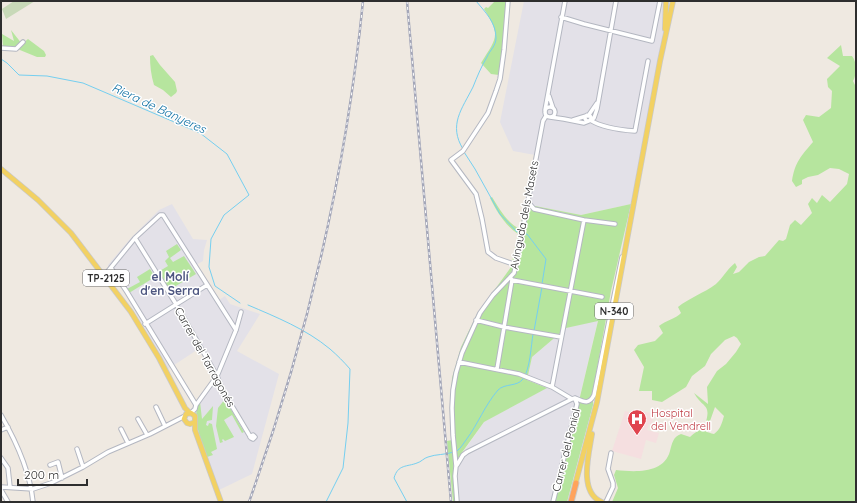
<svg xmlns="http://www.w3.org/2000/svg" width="857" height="503" viewBox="0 0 857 503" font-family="Quicksand,sans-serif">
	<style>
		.industrial { fill: #e3e1e8 }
		.medical { fill: #f5dfe0 }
		.green { fill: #b6e59e }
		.cemetery { fill: #c8d9b8 }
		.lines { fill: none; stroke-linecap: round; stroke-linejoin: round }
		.stream { stroke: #75cff0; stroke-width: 1 }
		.minor-casing { stroke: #b4b7c1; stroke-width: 5.5 }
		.major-casing { stroke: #c9c9c9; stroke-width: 6 }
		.highway-casing { stroke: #c9c9c9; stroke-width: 7 }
		.minor { stroke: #fff; stroke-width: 3.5 }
		.major { stroke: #f2d163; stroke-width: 4.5 }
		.highway { stroke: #ffa35c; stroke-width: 5 }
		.rail-casing { stroke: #a3a6b8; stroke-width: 2.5 }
		.rail { stroke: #fff; stroke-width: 1; stroke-dasharray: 3; stroke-linecap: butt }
		.labels { text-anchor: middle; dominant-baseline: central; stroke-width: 3; stroke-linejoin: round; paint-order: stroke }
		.shield { fill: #fff; stroke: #6d6d6d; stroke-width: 1 }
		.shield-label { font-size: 10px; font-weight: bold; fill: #2e2e2e }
		.street-label { font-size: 11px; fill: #2e2e2e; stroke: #fff }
		.health-label { font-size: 11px; fill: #be3a42; stroke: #fff; text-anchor: start }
		.water-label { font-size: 12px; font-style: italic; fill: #0d6fa3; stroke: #fff }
		.neighbourhood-label { font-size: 12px; font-weight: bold; fill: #4d5680; stroke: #fff }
	</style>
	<rect width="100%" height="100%" fill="#efe9e1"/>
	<path class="industrial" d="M524 1H669L631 204 581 215 525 204 535 155 513 151 500 122Z
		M172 204 193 239 207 240 204 250 203 261 196 265 219 300 225 296 230 304 260 314 237 351 279 374 252 474 219 490 198 433 197 406 218 377 200 348 168 369 108 265 130 239 159 210Z
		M598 320 555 502H455L453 477 454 458H459L484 422 546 388 527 380 532 357 566 328Z"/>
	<path class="medical" d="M625 411 639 415 642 411 654 414 652 424H649L647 430 659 433 656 443 646 440 641 459 612 451Z"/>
	<path class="green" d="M495 1H507V9L499 75 491 74 481 63C497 37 501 36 484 9L486 7 488 8Z
		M11 30 22 44 28 39 44 51 46 55 45 57H37L15 48 3 46 2 34 14 41Z
		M841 45 843 56H852C857 62 857 74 853 81L856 87V502H612L618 488 614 475 616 470C635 472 664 474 670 451 672 443 673 437 681 434L690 437C702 426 701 431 714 434 720 430 722 423 724 416L715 407 710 421 706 425H705C712 403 703 409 694 393L708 404 707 387 717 371 726 364 736 352 741 344 737 338 734 336 725 340 711 354 705 366 692 376 686 387 662 402 652 400V391H639L644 367 634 350 638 345 655 341 663 333 659 326C665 321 677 318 681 313L678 307C689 298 704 293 716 284 723 278 727 269 735 263L737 267 733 274 739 272 749 262 759 257 765 256 779 240 783 241 786 239 790 225 795 220 801 225 812 213 808 204 812 198 817 203 822 195 830 202 847 184 849 174 839 169 830 168 818 175 808 177 802 180V184L796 187 792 181C795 162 801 156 813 142L803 120 806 115 819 117 831 108 832 91 828 87 827 79 840 66 827 58Z
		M153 55 160 65 175 82 177 91 176 93 171 97 163 90 154 85C151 75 150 66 150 56Z
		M492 197C499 208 507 223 520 229L525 204 581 215 631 204 611 291 593 391V405L567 502H555L598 321 566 328 532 357 527 380 547 388 484 422 458 458H454L453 477 455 502H453L447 441 452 440 450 417 452 378 461 347 477 314 511 267 518 234C505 225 497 212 490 198Z
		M177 244 181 250 170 258 173 262 184 256 196 274 169 290 158 272 168 266 165 261 169 257 166 251Z
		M150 269 155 277 129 293 127 289 140 282 137 277Z
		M225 399 244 432 242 433 232 415 224 420 234 437 225 441 223 439 222 440 223 442 220 443 216 426 218 408Z
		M200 402 202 419 213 406 212 420 207 421 206 425 208 426 209 423 212 424 217 449 211 452 213 455 207 457C202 443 190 415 200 402Z"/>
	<path class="cemetery" d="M14 1H35L6 19 2 9Z"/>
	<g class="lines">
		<path class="stream" d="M1 59 7 63 19 75 47 76 83 83 200 133 227 154 249 195 224 215 211 239 209 267 215 286 240 303
			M463 149C448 125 462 109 473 87 477 77 481 67 487 57 490 50 496 46 496 38 496 22 485 12 476 1
			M464 152 475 169 500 214 517 232 527 234 546 259 542 284
			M248 305C276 317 306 329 330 349 337 355 344 362 350 369L348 423 343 468 326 502
			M534 331 542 287
			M457 451C461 448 463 444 466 440 478 424 485 405 498 390 505 383 517 387 523 379 530 370 531 346 533 334
			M407 502 394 478C398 464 407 467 417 463 421 462 424 458 428 457 436 454 445 455 454 452"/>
		<defs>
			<path id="minor" d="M508 1 504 50 500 79 496 91 488 113 463 151 451 160 476 194 482 219 488 252 496 258 516 265
				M561 17 584 24 652 41 660 1
				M1 48 16 49 23 42
				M549 96 553 108
				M545 112a5 5 0 1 1 10 0a5 5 0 1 1-10 0Z
				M545 110 565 1
				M585 118a3 3 0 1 1 6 0a3 3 0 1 1-6 0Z
				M588 116 597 103
				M550 117 564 119 584 123 589 121
				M573 120 586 116
				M590 120C603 128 620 130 635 131L648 61
				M591 120 594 118 597 109 616 1
				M527 201 534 209 584 220 615 224
				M135 238 176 304 217 376 223 391 251 438 253 439 255 437 253 435 250 437
				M111 268 127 292 196 405
				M104 276 135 238 160 215H163L236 330
				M512 280 602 297
				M476 320 504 327 561 337
				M145 324 207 285
				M459 362 519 374 552 387 572 399
				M497 369 512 280 510 277
				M552 387 584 220
				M575 398C584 402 589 405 594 395L622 257
				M156 407 165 426
				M191 413 195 409 196 405 217 376 236 330 241 312
				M1 415C16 441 30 471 33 502
				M138 419 146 433
				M121 429 128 443
				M1 430 8 427
				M77 449 83 467
				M1 458 8 468 10 487
				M50 465 58 462 62 478
				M457 465 463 455 467 452 572 399 575 398
				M1 487 33 489 51 483 83 467 108 452 150 434 185 416
				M1 490 8 502
				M457 502 455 476 456 466 453 435 452 408 453 390 456 373 462 353 480 313 493 295 514 273 516 265 543 121 546 116
				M553 502 577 404 575 399
				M606 502 613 487V483L608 469 611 453"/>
			<path id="major" d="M665 29 666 1
				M1 169 38 200 71 233 131 312 159 358 185 408 190 413
				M195 422 190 424 187 423 184 419 186 414 191 413 195 416V430L221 502
				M592 434C589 453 578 493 602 502
				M575 485 597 402 660 61 673 1"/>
			<path id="highway" d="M571 502 576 483"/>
		</defs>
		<use href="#minor" class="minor-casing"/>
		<use href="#major" class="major-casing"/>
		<use href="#highway" class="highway-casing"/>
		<use href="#minor" class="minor"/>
		<use href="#major" class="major"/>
		<use href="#highway" class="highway"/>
		<defs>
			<path id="rail" d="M407 1 451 502
				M249 502C307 340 346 172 363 1"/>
		</defs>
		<use href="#rail" class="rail-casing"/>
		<use href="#rail" class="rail"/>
	</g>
	<defs>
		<symbol id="hospital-pin" viewBox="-11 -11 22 30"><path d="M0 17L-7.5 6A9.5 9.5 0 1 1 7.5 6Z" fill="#e0444e" stroke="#fff"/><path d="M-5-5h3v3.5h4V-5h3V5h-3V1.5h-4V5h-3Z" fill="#fff"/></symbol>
	</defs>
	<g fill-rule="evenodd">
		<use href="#hospital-pin" x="626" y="408" width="22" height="30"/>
	</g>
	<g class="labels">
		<g class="shield">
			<rect x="83" y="270" width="46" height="16" rx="3"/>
			<rect x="595" y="303" width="38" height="16" rx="3"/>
		</g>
		<g class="shield-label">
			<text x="106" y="278">TP-2125</text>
			<text x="614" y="311">N-340</text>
		</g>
		<g class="street-label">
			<text transform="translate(524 215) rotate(-79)">Avinguda dels Masets</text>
			<text transform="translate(205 357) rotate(61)">Carrer del Tarragonés</text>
			<text transform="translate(566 450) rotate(-76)">Carrer del Poniol</text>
		</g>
		<g class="health-label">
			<text x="651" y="413">Hospital<tspan x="651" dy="13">del Vendrell</tspan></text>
		</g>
		<g class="water-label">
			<text transform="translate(159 108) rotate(25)">Riera de Banyeres</text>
		</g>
		<g class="neighbourhood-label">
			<text x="170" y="276">el Molí<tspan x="170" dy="14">d'en Serra</tspan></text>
		</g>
	</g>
	<rect width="857" height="503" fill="none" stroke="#2e2e2e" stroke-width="4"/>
	<path d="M18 479v6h69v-6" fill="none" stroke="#2e2e2e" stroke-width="2"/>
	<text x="24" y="479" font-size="12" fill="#2e2e2e" stroke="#ffffff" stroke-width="3" paint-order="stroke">200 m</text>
</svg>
